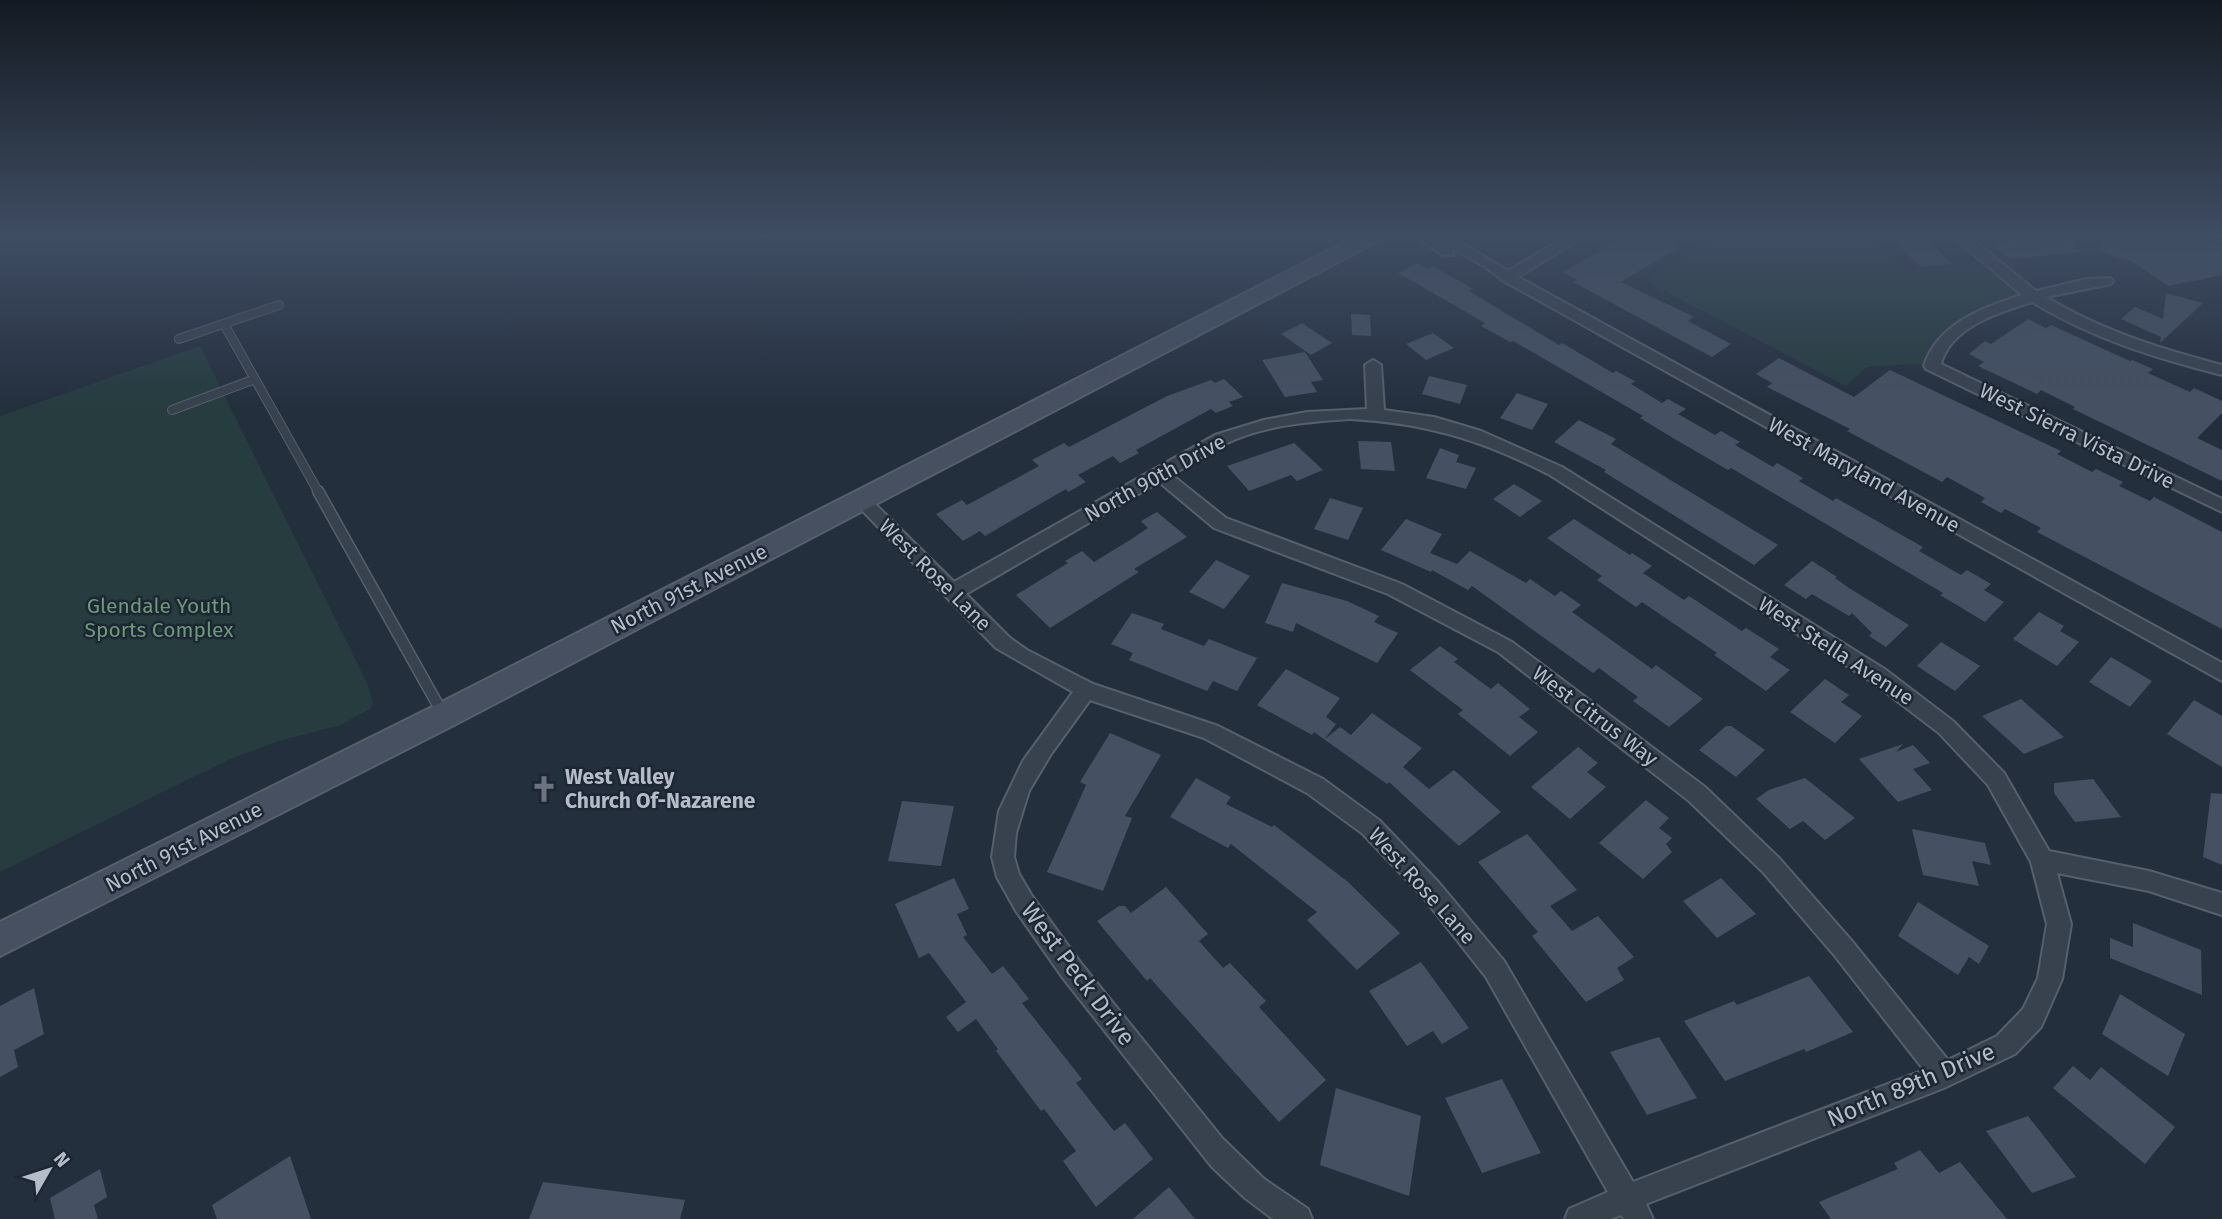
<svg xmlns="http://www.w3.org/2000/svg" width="2222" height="1219" viewBox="0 0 2222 1219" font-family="'Fira Sans',sans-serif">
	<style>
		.green { fill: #263c3f }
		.building { fill: #455162 }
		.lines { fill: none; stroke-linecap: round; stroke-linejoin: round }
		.lane-far1-casing { stroke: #565f6c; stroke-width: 10 }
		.lane-casing { stroke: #565f6c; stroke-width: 13 }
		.street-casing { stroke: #565f6c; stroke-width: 4 }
		.secondary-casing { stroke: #565f6c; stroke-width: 4 }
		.lane-far1 { stroke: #38414e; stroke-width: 8 }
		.lane { stroke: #38414e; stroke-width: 10 }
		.street { fill: #38414e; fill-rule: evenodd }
		.secondary { fill: #465061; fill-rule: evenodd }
		.labels { text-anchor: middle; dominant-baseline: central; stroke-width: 5; stroke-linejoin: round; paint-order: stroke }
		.street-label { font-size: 21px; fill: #b4bcc9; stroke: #1d2633 }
		.park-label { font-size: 21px; fill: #6b9a76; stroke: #1d2633 }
		.poi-label { font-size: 21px; font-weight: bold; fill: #b4bcc9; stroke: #1d2633; text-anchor: start }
		.near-street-label { font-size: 24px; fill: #b4bcc9; stroke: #1d2633 }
	</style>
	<rect width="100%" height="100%" fill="#242f3e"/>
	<path class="green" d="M1717 235H1869L1908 272 1988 264 2034 297 1957 330 1932 366 1914 364 1867 367 1846 386 1645 281Z
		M200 346 367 683 373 703 371 708 341 725 279 741 230 759 0 872V416Z"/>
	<path class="building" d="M1627 235H1688L1675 243 1681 246 1621 282 1694 317 1688 321 1731 344 1712 357 1573 282 1578 280 1563 272Z
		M1888 235H1923L1952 264 1921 267Z
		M2050 235H2061L2082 252 2010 259 1991 244Z
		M2106 235H2198L2222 247V275L2168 286 2131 261 2100 252Z
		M1417 263 1428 269 1433 266 1473 289 1469 291 1559 345 1562 343 1613 373 1616 371 1635 381 1631 384 1662 403 1668 399 1686 409 1678 414 1715 435 1721 431 1740 442 1735 445 1773 467 1777 463 1803 478 1799 481 1833 501 1836 498 1923 547 1919 551 1961 575 1967 570 1991 584 1984 590 2004 602 1985 622 1940 595 1943 593 1731 468 1728 470 1673 438 1640 418 1643 416 1513 341 1510 342 1481 326 1485 323 1398 273Z
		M2166 293 2203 303 2160 343 2161 337 2121 319 2135 307 2163 319Z
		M1351 314 1370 315 1371 336 1352 335Z
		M2028 319 2046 328 2051 325 2130 361 2132 360 2153 369 2148 373 2190 392 2194 388 2222 401V413L2197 438 2222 450V481L2073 409 2075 407 2041 390 2037 394 1978 366 1984 362 1969 354 1985 341 1991 344Z
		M1302 323 1332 343 1311 355 1281 334Z
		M1433 333 1454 348 1426 360 1406 344Z
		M1305 352 1323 380 1311 382 1317 392 1285 397 1262 360Z
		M1779 358 1854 397 1890 370 2061 451 2057 454 2092 472 2096 469 2123 482 2119 486 2150 501 2154 497 2222 532V629L2037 532 2041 528 2005 509 2001 513 1981 502 1985 498 1947 477 1942 482 1847 431 1850 429 1767 387 1772 383 1756 374Z
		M1429 376 1467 385 1460 404 1422 394Z
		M1224 379 1243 397 1229 402 1233 406 1216 413 1211 409 1136 450 1139 453 1120 463 1113 456 1078 475 1086 482 1068 492 1066 489 985 536 980 531 963 541 936 514 962 500 967 505 1039 466 1032 460 1064 443 1069 447 1167 396 1211 380 1215 383Z
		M1517 393 1548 404 1532 430 1500 418Z
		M1579 420 1616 439 1611 444 1778 545 1754 565 1604 472 1606 470 1554 442Z
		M1358 441 1391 442 1395 471 1361 469Z
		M1294 443 1323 470 1297 481 1291 475 1249 491 1227 466Z
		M1440 448 1459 455 1456 462 1476 468 1466 489 1426 478Z
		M1514 484 1542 501 1520 517 1493 499Z
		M1330 498 1363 508 1348 540 1314 529Z
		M1157 512 1187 537 1134 569 1139 572 1050 628 1016 595 1068 563 1065 561 1082 551 1094 562 1130 540 1148 528 1141 521Z
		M1406 519 1442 534 1430 553 1457 564 1470 551 1526 583 1530 579 1555 596 1561 591 1581 605 1572 612 1652 669 1656 665 1703 699 1669 727 1633 701 1638 697 1599 668 1593 673 1472 586 1468 590 1432 570 1431 572 1381 550Z
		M1574 519 1630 555 1632 553 1652 566 1643 573 1684 600 1689 596 1742 631 1746 628 1779 649 1770 657 1790 670 1766 691 1714 655 1717 653 1642 602 1636 607 1597 580 1602 576 1547 538Z
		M1216 560 1250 576 1224 609 1189 592Z
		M1812 561 1837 577 1835 578 1849 588 1909 625 1886 647 1869 636 1872 633 1852 613 1849 616 1812 594 1806 599 1784 585Z
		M1282 583 1347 601 1379 616 1374 622 1398 633 1377 663 1296 623 1293 632 1265 623Z
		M2039 612 2064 626 2060 631 2079 642 2057 666 2013 639Z
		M1132 613 1164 624 1161 629 1204 646 1209 639 1257 658 1237 691 1213 681 1207 691 1129 660 1133 653 1111 644Z
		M1941 642 1980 666 1955 691 1917 666Z
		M1440 646 1458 659 1454 662 1491 689 1498 683 1530 709 1519 717 1538 732 1510 756 1458 714 1463 710 1410 670Z
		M2111 657 2152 681 2130 707 2089 682Z
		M1286 669 1340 698 1326 717 1336 724 1325 739 1340 727 1351 735 1372 713 1422 748 1403 767 1429 789 1454 770 1501 812 1459 846 1389 782 1387 784 1314 732 1312 735 1257 705Z
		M1825 679 1849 695 1841 702 1862 716 1835 743 1790 712Z
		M2021 699 2064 737 2024 754 1982 716Z
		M2194 700 2222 716V767L2167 734Z
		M1726 726H1731L1765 750 1736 777 1699 750Z
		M1110 733 1161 755 1125 816 1132 818 1103 891 1047 872 1086 785 1080 782Z
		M1903 744 1896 752 1913 745 1930 763 1913 769 1932 790 1898 802 1859 759Z
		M1578 747 1598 763 1587 772 1606 787 1570 819 1531 787Z
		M1196 778 1231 797 1226 804 1272 827 1274 825 1348 882 1400 933 1357 970 1307 920 1317 912 1231 844 1228 848 1170 817Z
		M1805 778 1855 818 1825 840 1803 821 1790 829 1756 799 1769 790Z
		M2093 779 2121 817 2075 822 2054 793V783Z
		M2211 793 2222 794V865L2203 857Z
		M1646 800 1669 818 1659 828 1672 838 1666 844 1672 852 1643 879 1599 843Z
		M902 801 954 806 941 866 888 861Z
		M1912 829 1985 843 1991 865 1972 861 1979 886 1923 875Z
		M1527 834 1577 890 1550 906 1572 931 1598 916 1634 957 1617 968 1624 980 1586 1002 1532 936 1538 932 1478 862Z
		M954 878 969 909 957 914 967 935 963 937 992 974 1003 966 1029 999 1022 1003 1082 1079 1076 1083 1114 1131 1125 1123 1153 1159 1096 1207 1063 1161 1076 1151 1044 1109 1041 1111 996 1051 998 1049 976 1019 958 1032 946 1017 966 1002 929 953 919 958 895 904Z
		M1721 878 1756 914 1717 938 1683 901Z
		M1166 887 1208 934 1199 941 1223 968 1230 963 1266 1001 1259 1007 1326 1080 1279 1122 1150 978 1147 981 1097 921 1119 906H1125L1131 913Z
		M1918 902 1989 946 1979 964 1969 957 1958 975 1898 936Z
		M2133 923 2201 950 2202 995 2110 958V938L2133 947Z
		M1421 962 1469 1028 1442 1044 1433 1031 1407 1046 1369 991Z
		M1809 976 1853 1032 1806 1052 1804 1049 1725 1081 1684 1021 1734 1001 1737 1005Z
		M34 988 44 1034 14 1050 18 1067 0 1077V1006Z
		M2120 994 2185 1034 2168 1076 2102 1034Z
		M1659 1037 1697 1098 1647 1115 1610 1052Z
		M2073 1066 2090 1080 2101 1067 2175 1127 2145 1164 2053 1088Z
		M1502 1079 1541 1153 1482 1173 1445 1098Z
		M1336 1088 1421 1116 1409 1196 1320 1165Z
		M2028 1116 2076 1177 2032 1193 1986 1131Z
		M1920 1150 1939 1173 1960 1162 2007 1219H1831L1819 1202 1898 1169 1894 1163Z
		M290 1156 311 1219H217L212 1205Z
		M100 1169 107 1197 94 1205 98 1219H55L50 1198Z
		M543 1182 685 1200 680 1219H529Z
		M1169 1187 1195 1219H1133Z"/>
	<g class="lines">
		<defs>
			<path id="lane-far1" d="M224 324 319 493
				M179 339 279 305
				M172 410 255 379"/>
			<path id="lane" d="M318 491 443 714"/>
			<path id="street" d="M1412 235H1449L1508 271 1569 235H1587L1518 277 2222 663V681L1502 280 1484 266 1453 249V255H1443Z
				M1951 235H1967L2036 291 2087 279 2111 278 2113 281 2111 284 2046 297C2100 330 2161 349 2222 365V375C2155 358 2091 338 2032 302 1999 312 1951 327 1941 364L2222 499V512L1926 369 1924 366C1937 324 1983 307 2022 295Z
				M1373 360 1381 365 1384 410 1434 417 1481 431 1562 467 1886 670 1953 721 2004 773 2049 851 2149 871 2222 893V915L2149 891 2057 873 2071 924 2062 979 2041 1027 2015 1054 1944 1088 1646 1204 1653 1219H1624L1621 1215 1611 1219H1565L1569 1209 1608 1192 1486 977 1423 897 1363 834 1307 793 1204 738 1090 700 1051 754 1029 791 1016 833 1014 857 1019 874 1032 896 1080 962 1222 1138 1264 1179 1308 1209 1312 1219H1273L1245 1198 1212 1167 1063 978 1016 911 997 877 992 857 999 811 1023 761 1073 692 996 648 852 500 855 496H867L954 582 1215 435 1264 420 1307 412 1367 409 1365 365ZM1350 419C1426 423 1482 440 1550 475L1872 682 1939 733 1988 785 2031 862 2047 924 2038 978 2023 1009 1997 1036 1948 1060 1851 940 1779 858 1705 787 1512 642 1402 584 1226 518 1172 475C1190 464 1207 453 1225 444 1263 425 1308 422 1350 419ZM1159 482 1214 528 1388 594 1498 652 1689 801 1763 872 1835 956 1924 1070 1633 1182 1504 961 1439 883 1379 820 1323 779 1218 726 1093 684 1027 650 1010 638 966 594Z"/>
			<path id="secondary" d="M1359 235H1385L1382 239 454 725 0 956V922L432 707Z"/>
		</defs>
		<use href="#lane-far1" class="lane-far1-casing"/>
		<use href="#lane" class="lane-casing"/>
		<use href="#street" class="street-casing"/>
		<use href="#secondary" class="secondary-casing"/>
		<use href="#lane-far1" class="lane-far1"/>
		<use href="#lane" class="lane"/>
		<use href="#street" class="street"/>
		<use href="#secondary" class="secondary"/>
	</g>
	<linearGradient id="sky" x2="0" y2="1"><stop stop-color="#141a22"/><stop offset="0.58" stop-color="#3f4d63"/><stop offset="1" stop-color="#3f4d63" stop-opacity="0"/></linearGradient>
	<rect width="2222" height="406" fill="url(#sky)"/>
	<defs>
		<symbol id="church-bare" viewBox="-9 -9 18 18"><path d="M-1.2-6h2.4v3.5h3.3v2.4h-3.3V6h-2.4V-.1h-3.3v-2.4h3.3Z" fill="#6b7280" stroke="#1d2633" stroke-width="2.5" paint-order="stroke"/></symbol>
	</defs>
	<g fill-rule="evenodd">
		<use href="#church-bare" x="525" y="770" width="38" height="38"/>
	</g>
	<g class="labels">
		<g class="street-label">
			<text transform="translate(2077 436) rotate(26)">West Sierra Vista Drive</text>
			<text transform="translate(1864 475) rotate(29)">West Maryland Avenue</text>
			<text transform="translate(1155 478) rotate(-29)">North 90th Drive</text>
			<text transform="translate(935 575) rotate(45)">West Rose Lane</text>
			<text transform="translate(689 589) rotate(-27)">North 91st Avenue</text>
			<text transform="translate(1836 651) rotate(33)">West Stella Avenue</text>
			<text transform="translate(1595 716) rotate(37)">West Citrus Way</text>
			<text transform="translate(184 847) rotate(-27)">North 91st Avenue</text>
			<text transform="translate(1422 886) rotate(48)">West Rose Lane</text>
		</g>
		<g class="park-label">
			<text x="159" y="606">Glendale Youth<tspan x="159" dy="24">Sports Complex</tspan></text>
		</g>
		<g class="poi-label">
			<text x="565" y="777">West Valley<tspan x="565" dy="24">Church Of-Nazarene</tspan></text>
		</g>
		<g class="near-street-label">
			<text transform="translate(1078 974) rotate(53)">West Peck Drive</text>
			<text transform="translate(1911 1085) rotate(-23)">North 89th Drive</text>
		</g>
	</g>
	<g transform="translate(49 1170) rotate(51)" stroke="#1d2633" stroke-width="5" paint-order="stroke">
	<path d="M0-5L12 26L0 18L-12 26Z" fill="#b4bcc9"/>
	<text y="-10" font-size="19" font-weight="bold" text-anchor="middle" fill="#b4bcc9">N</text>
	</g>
</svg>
